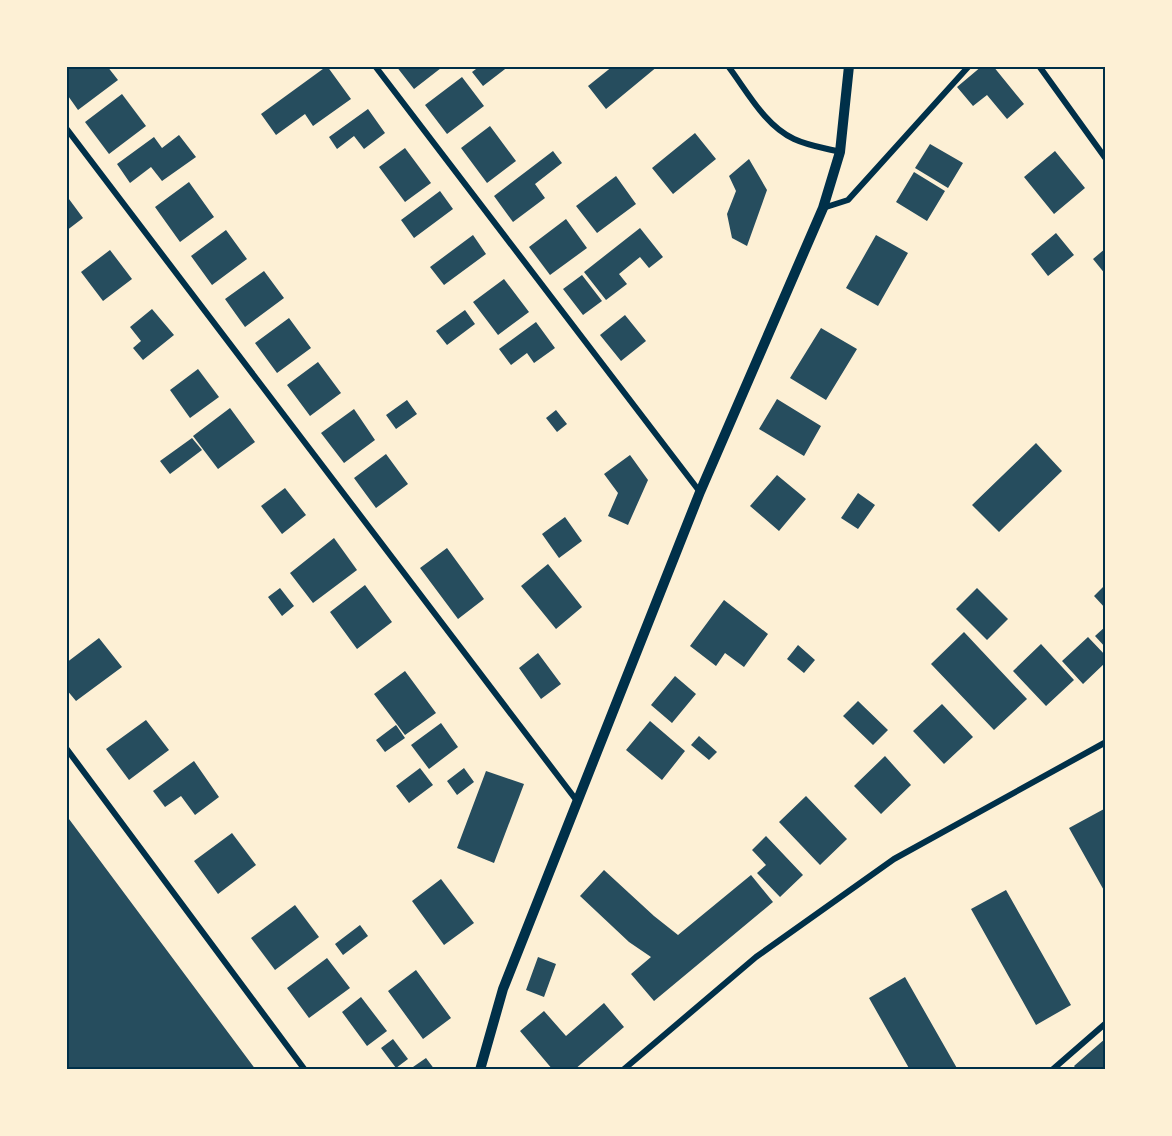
<svg xmlns="http://www.w3.org/2000/svg" width="1172" height="1136" viewBox="0 0 1172 1136" font-family="'Source Sans 3',sans-serif">
	<style>
		.building { fill: #264d5e }
		.lines { fill: none; stroke-linecap: round; stroke-linejoin: round }
		.minor { stroke: #003049; stroke-width: 6 }
		.tertiary { stroke: #003049; stroke-width: 10 }
		.neatline { fill: none; stroke: #003049; stroke-width: 2 }
	</style>
	<rect width="100%" height="100%" fill="#fdf0d5"/>
	<path class="building" d="M66 66H107L118 80 78 110 66 93Z
		M327 66 351 99 313 126 305 114 276 135 261 114Z
		M396 66H439L441 68 414 89Z
		M480 66H509L483 86 472 72Z
		M613 66H658L606 109 588 86Z
		M982 66H993L1024 104 1007 119 987 95 973 106 957 87Z
		M462 77 484 106 447 134 425 105Z
		M122 94 146 126 109 154 85 122Z
		M368 109 385 133 364 149 354 136 337 149 329 137Z
		M490 126 516 161 487 183 461 148Z
		M695 133 716 159 673 194 652 168Z
		M179 135 196 157 162 181 151 167 130 183 117 164 154 137 162 148Z
		M930 144 963 163 948 188 915 168Z
		M405 148 431 183 405 202 379 167Z
		M553 151 562 163 535 184 545 198 513 222 494 196Z
		M1055 151 1085 188 1054 214 1024 177Z
		M749 159 767 190 747 246 732 238 727 214 736 191 729 176Z
		M914 172 945 191 927 221 896 202Z
		M616 176 636 204 597 233 576 206Z
		M189 182 214 217 180 242 155 207Z
		M440 191 453 209 414 238 401 220Z
		M66 195 83 218 66 231Z
		M566 219 587 248 550 275 529 247Z
		M640 228 663 257 649 268 640 257 619 274 627 284 606 300 584 272Z
		M226 230 247 259 212 285 191 256Z
		M1056 233 1074 255 1048 276 1031 254Z
		M473 235 486 254 444 285 430 267Z
		M876 235 908 253 878 306 846 288Z
		M1106 248V275L1093 259Z
		M110 250 132 279 103 301 81 272Z
		M264 271 284 298 245 327 225 299Z
		M582 275 602 301 583 315 563 289Z
		M504 279 529 312 498 335 473 302Z
		M152 309 174 335 143 360 133 348 141 341 130 327Z
		M465 310 475 324 447 345 436 331Z
		M625 315 646 341 621 361 600 335Z
		M289 318 311 348 277 373 255 343Z
		M536 322 555 348 534 363 527 353 511 365 499 349Z
		M821 328 857 349 826 400 790 378Z
		M318 362 341 393 310 416 287 385Z
		M198 369 219 397 190 418 170 390Z
		M777 399 821 426 804 456 759 429Z
		M407 400 417 414 396 429 386 415Z
		M230 408 255 442 218 469 193 436Z
		M354 409 375 440 344 463 321 433Z
		M556 410 567 424 557 432 546 418Z
		M192 438 202 450 170 474 160 461Z
		M1036 443 1062 471 999 532 972 505Z
		M386 454 408 484 376 508 354 478Z
		M630 455 648 480 628 525 608 516 618 493 604 474Z
		M777 475 806 499 779 531 750 506Z
		M285 488 306 515 282 534 261 506Z
		M858 493 875 505 858 529 841 518Z
		M565 517 582 541 559 558 542 534Z
		M334 538 357 570 313 603 290 573Z
		M447 548 484 599 458 619 420 568Z
		M548 564 582 607 556 629 521 586Z
		M1106 584V609L1094 596Z
		M365 585 392 622 357 649 330 612Z
		M280 588 294 606 282 616 268 597Z
		M977 588 1008 619 987 640 956 609Z
		M724 600 768 634 744 667 725 653 716 666 690 646Z
		M1106 626V648L1095 636Z
		M964 632 1027 699 994 730 931 664Z
		M1088 637 1106 656V662L1083 684 1062 661Z
		M99 638 122 667 76 701 66 689V663Z
		M1041 644 1074 680 1046 706 1013 671Z
		M798 645 815 660 804 673 787 659Z
		M538 653 561 684 541 699 519 668Z
		M405 671 436 713 405 735 374 694Z
		M675 676 696 694 672 723 651 705Z
		M858 701 888 730 873 745 843 716Z
		M942 704 973 737 944 764 913 731Z
		M146 720 169 750 129 780 106 749Z
		M650 721 685 751 662 780 626 750Z
		M441 723 458 747 429 769 411 745Z
		M396 725 405 738 385 752 376 740Z
		M699 736 717 752 709 760 691 745Z
		M885 756 911 785 881 814 854 786Z
		M194 761 219 797 195 815 181 796 165 807 153 791Z
		M420 768 433 785 409 803 396 786Z
		M464 768 474 782 457 795 447 781Z
		M486 771 524 784 494 863 457 848Z
		M806 796 847 839 820 865 779 822Z
		M1104 809 1106 813V894L1069 828Z
		M66 815 256 1070H66Z
		M232 833 256 865 218 894 194 861Z
		M766 836 803 875 780 897 757 873 766 865 752 850Z
		M604 870 654 916 678 935 751 875 773 902 654 1001 631 974 651 957 629 942 580 896Z
		M441 879 474 923 444 945 412 901Z
		M1006 890 1071 1005 1036 1025 971 909Z
		M295 905 319 937 275 970 251 938Z
		M360 925 368 936 343 955 335 944Z
		M538 957 556 964 544 997 526 990Z
		M327 958 350 988 309 1018 287 988Z
		M416 970 451 1018 423 1039 388 991Z
		M905 977 958 1070H910L869 998Z
		M361 997 387 1031 367 1046 342 1012Z
		M604 1003 624 1027 574 1070H553L520 1031 544 1011 566 1036Z
		M1106 1038V1070H1077L1074 1066Z
		M393 1039 408 1059 396 1068 381 1048Z
		M426 1058 435 1070H415L413 1067Z"/>
	<g class="lines">
		<path class="minor" d="M375 66 700 492
			M728 66C747 91 765 126 794 139 809 146 825 148 840 152
			M1039 66 1106 159
			M66 128 577 801
			M823 208 848 200 969 66
			M66 748 305 1070
			M623 1070 756 957 894 859 1106 742
			M1052 1070 1106 1023"/>
		<path class="tertiary" d="M480 1070 503 989 700 492 823 208 840 152 849 66"/>
	</g>
	<rect width="1172" height="1136" fill="none" stroke="#fdf0d5" stroke-width="135"/>
	<rect x="68" y="68" width="1036" height="1000" class="neatline"/>
</svg>
